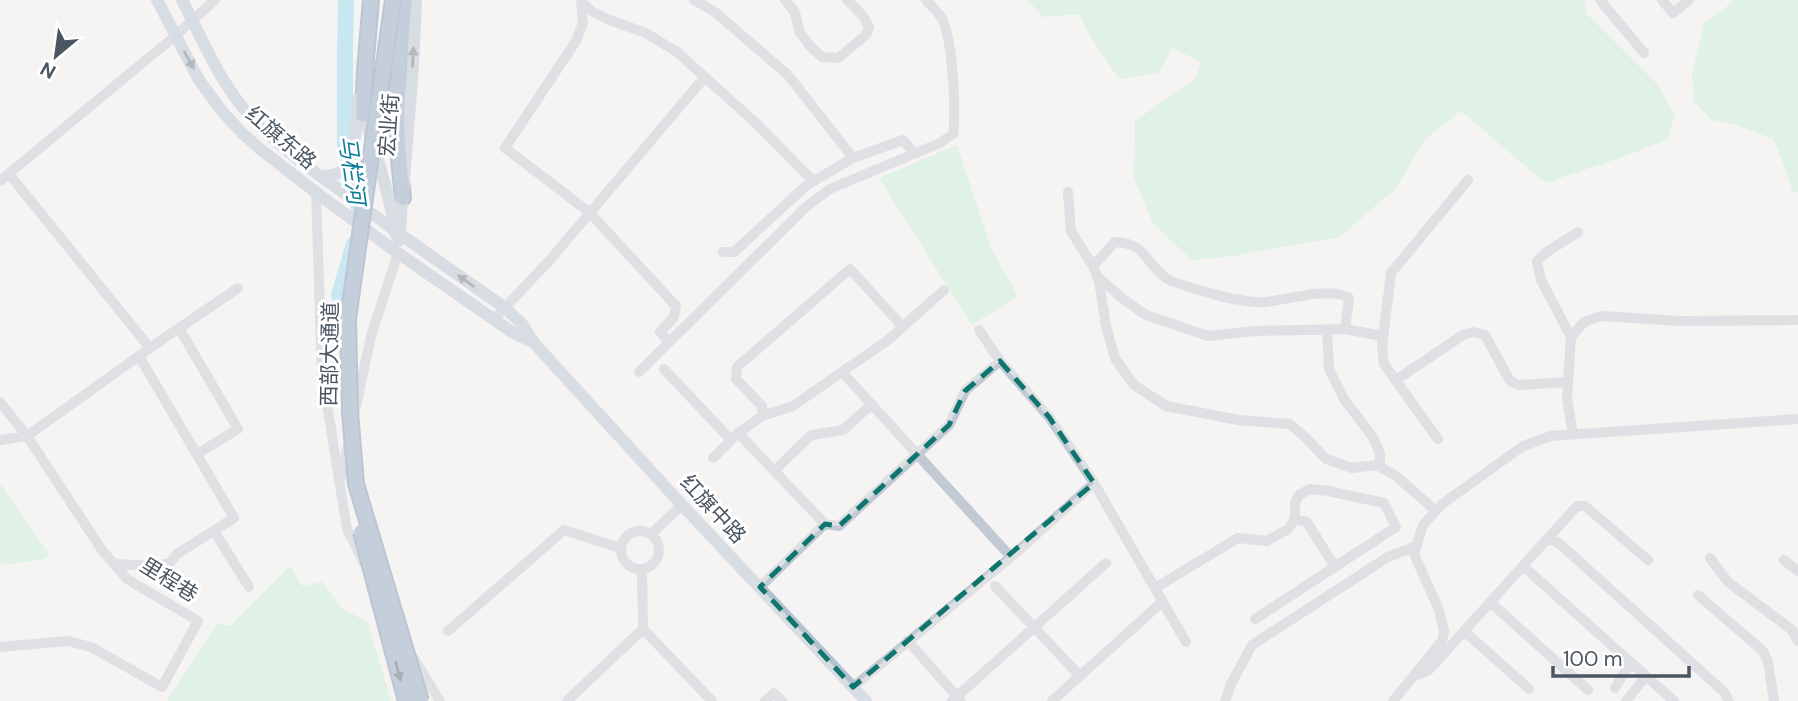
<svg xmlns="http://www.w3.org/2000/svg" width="1798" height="701" viewBox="0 0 1798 701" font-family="'DM Sans','Noto Sans SC',sans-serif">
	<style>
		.green { fill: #c3f1d5 }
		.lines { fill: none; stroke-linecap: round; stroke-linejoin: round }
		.river { stroke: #90daee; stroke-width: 16 }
		.highway-casing { stroke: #7690ad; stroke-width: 18 }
		.minor { stroke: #c1cad2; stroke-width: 10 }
		.major { stroke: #b3c2d1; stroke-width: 12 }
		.highway { stroke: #8ba5c1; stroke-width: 14 }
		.highway-bridge-casing { stroke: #7690ad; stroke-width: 18; stroke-linecap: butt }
		.highway-bridge { stroke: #8ba5c1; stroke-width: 14 }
		.oneway { fill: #64717d }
		.oneway2 { fill: #505e6b }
		.marked { fill: none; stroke: #0f766e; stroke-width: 5; stroke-dasharray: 14 9; stroke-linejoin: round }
		.labels { text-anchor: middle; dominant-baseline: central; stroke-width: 6; stroke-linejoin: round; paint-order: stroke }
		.street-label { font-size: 21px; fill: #4a5661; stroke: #fff }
		.water-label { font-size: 23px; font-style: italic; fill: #0c7c9b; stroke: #fff }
	</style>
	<rect width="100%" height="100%" fill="#f5f3f3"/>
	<path class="green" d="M1028 0H1585L1587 14 1656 83 1675 114 1667 140 1614 160 1545 183 1461 111 1425 139 1395 189 1339 237 1233 256 1192 260 1153 224 1134 178 1135 121 1196 78 1201 62 1172 48 1158 73 1119 79 1089 34 1079 14 1043 17Z
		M1735 0H1798V192H1793L1781 157 1773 139 1737 125 1712 120 1694 102 1692 73 1704 24Z
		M957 145 992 251 1018 296 972 325 879 178Z
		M0 484 50 555 40 560 0 565Z
		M290 566 302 586 323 582 341 607 368 623 391 701H167L218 623 230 626Z"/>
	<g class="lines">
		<path class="river" d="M346 0 345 52V150L355 164 359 215
			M339 295 354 244"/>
		<defs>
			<path id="highway" d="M363 115 365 70 371 0
				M403 198C401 180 399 161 398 143 395 95 400 47 405 0"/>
		</defs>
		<use href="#highway" class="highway-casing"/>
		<path class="minor" d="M581 0 583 23 576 41 505 148 589 212 676 306 674 317 660 332 669 342
			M694 0 715 12 788 75 853 158
			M785 0 795 12 799 31 810 46 822 57 838 58 866 35 869 27 863 16 847 0
			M1600 0 1644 53
			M1662 0 1673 13 1689 0
			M581 2 593 12 612 21 646 33 677 52 758 125 813 181
			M0 181 175 36 215 0
			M316 192 322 373 347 529 364 563
			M1068 192 1071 231 1093 266 1099 281 1106 326 1115 358 1134 385 1166 406 1238 420 1290 424 1307 439 1326 459 1352 468 1377 465 1396 476 1436 511
			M723 252H734L807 185 853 158 903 140 914 153
			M1093 266 1115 242C1146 243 1145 263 1166 278 1172 283 1223 297 1233 299 1243 300 1255 303 1265 302 1286 300 1331 286 1349 298L1345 329
			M1098 277 1123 299 1146 315 1208 336 1255 331 1345 329 1377 335
			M494 319 549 261 704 78
			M179 328 238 429 197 454
			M1327 329 1329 369 1344 399 1372 436 1380 453V467
			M979 330 1000 361 1049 417 1094 483 1186 642
			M1571 337 1541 280 1537 261 1547 252 1578 232
			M150 348 238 288
			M664 369 731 440
			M639 372 807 206 830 189 940 143 953 134C956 112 953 36 941 17 937 11 931 6 926 0
			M842 372 1011 557
			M1396 380 1463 335 1473 332 1485 335 1510 381 1519 385 1568 382
			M0 402 27 436 102 550 127 579 198 621 162 687 91 647 68 641 0 647
			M354 416 371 336 398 253
			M762 416V406L736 379 737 367 850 269 903 327
			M738 433 762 416 793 406 888 340 944 290
			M1573 435 1567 398 1571 337 1584 322 1601 316 1680 321 1798 320
			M1438 439 1384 364 1382 346 1391 273 1468 180
			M0 440 27 436 150 348 9 174
			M713 458 738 433 825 524 760 587
			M774 471 811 435 843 430 872 404
			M341 478 349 441
			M1295 519 1307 522 1335 567
			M825 524 839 526 949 425 965 391 1000 361
			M621 550a19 19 0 1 1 38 0a19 19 0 1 1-38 0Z
			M214 531 249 587
			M651 534 682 505
			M1548 538 1560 544 1724 692 1729 701
			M1710 558 1728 582 1792 630 1798 641
			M1784 560 1798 571
			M114 564 154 566 170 563 177 554 234 518 139 356
			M1523 566 1674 701
			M995 586 1080 676
			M1155 588 1238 538 1267 541 1288 529 1295 519V503L1299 495 1310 489 1328 491 1384 503 1396 527 1255 619
			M1698 595 1763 651 1768 662 1774 701
			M1490 602 1588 690
			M643 629 712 701
			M448 631 564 530 620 548
			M1464 631 1529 689
			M908 641 961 701
			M413 657 440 701
			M1413 677 1429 670 1577 506H1585L1648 560
			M853 687 1011 557 1094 483
			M1615 688 1631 662
			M567 701 643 629 642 569
			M765 701 774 693 782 701
			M952 701 1106 563
			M1052 701 1162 602
			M1225 701 1231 684 1252 645 1388 557 1417 546
			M1393 701 1442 641 1444 631 1439 610 1414 554 1423 525 1442 504 1523 446 1551 436 1798 419
			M1626 701 1646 676"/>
		<path class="major" d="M157 0 199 80 221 110 242 133 260 149 322 197 398 253 512 332 533 342
			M182 0C203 40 221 86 253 119 278 146 310 169 340 190 394 231 450 269 505 308L522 324 534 343 682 505 866 701
			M361 108C375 150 389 191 396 235
			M321 176C330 176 340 175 346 167 357 153 356 116 358 99
			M399 241 413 67 416 0"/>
		<use href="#highway" class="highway"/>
		<defs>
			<path id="highway-bridge" d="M393 0 348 319 350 412 356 484 421 701
				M361 532 406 701"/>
		</defs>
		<use href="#highway-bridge" class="highway-bridge-casing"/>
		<use href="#highway-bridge" class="highway-bridge"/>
	</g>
	<defs><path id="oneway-solid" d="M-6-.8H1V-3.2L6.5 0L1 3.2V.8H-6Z" transform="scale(1.75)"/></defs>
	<g class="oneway">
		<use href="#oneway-solid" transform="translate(413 57) rotate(-87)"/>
		<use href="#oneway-solid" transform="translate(189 60) rotate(61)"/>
		<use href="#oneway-solid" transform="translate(466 281) rotate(-145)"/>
	</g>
	<use class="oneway2" href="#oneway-solid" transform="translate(398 671) rotate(75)"/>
	<path d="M0 0H1798V701H0ZM1000 361 1049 417 1094 483 853 687 760 587 825 524 839 526 949 425 965 391Z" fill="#f5f3f3" fill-opacity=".55" fill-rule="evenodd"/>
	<path class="marked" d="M1000 361 1049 417 1094 483 853 687 760 587 825 524 839 526 949 425 965 391Z"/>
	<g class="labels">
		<g class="street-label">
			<text transform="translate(389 125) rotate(-86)">宏业街</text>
			<text transform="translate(281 138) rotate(40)">红旗东路</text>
			<text transform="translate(330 354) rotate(-89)">西部大通道</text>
			<text transform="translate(713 509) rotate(47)">红旗中路</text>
			<text transform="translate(169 580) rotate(32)">里程巷</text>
		</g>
		<g class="water-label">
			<text transform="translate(352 170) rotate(82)">马栏河</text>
		</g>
	</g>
	<g transform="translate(56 56) rotate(209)" stroke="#ffffff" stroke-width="5" paint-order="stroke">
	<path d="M0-5L12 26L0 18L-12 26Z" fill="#4a5661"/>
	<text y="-10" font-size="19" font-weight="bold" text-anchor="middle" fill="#4a5661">N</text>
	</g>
	<path d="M1553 666v10h136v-10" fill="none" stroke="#4a5661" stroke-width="3.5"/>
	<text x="1563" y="666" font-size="21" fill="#4a5661" stroke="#ffffff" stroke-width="5" paint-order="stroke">100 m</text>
</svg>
